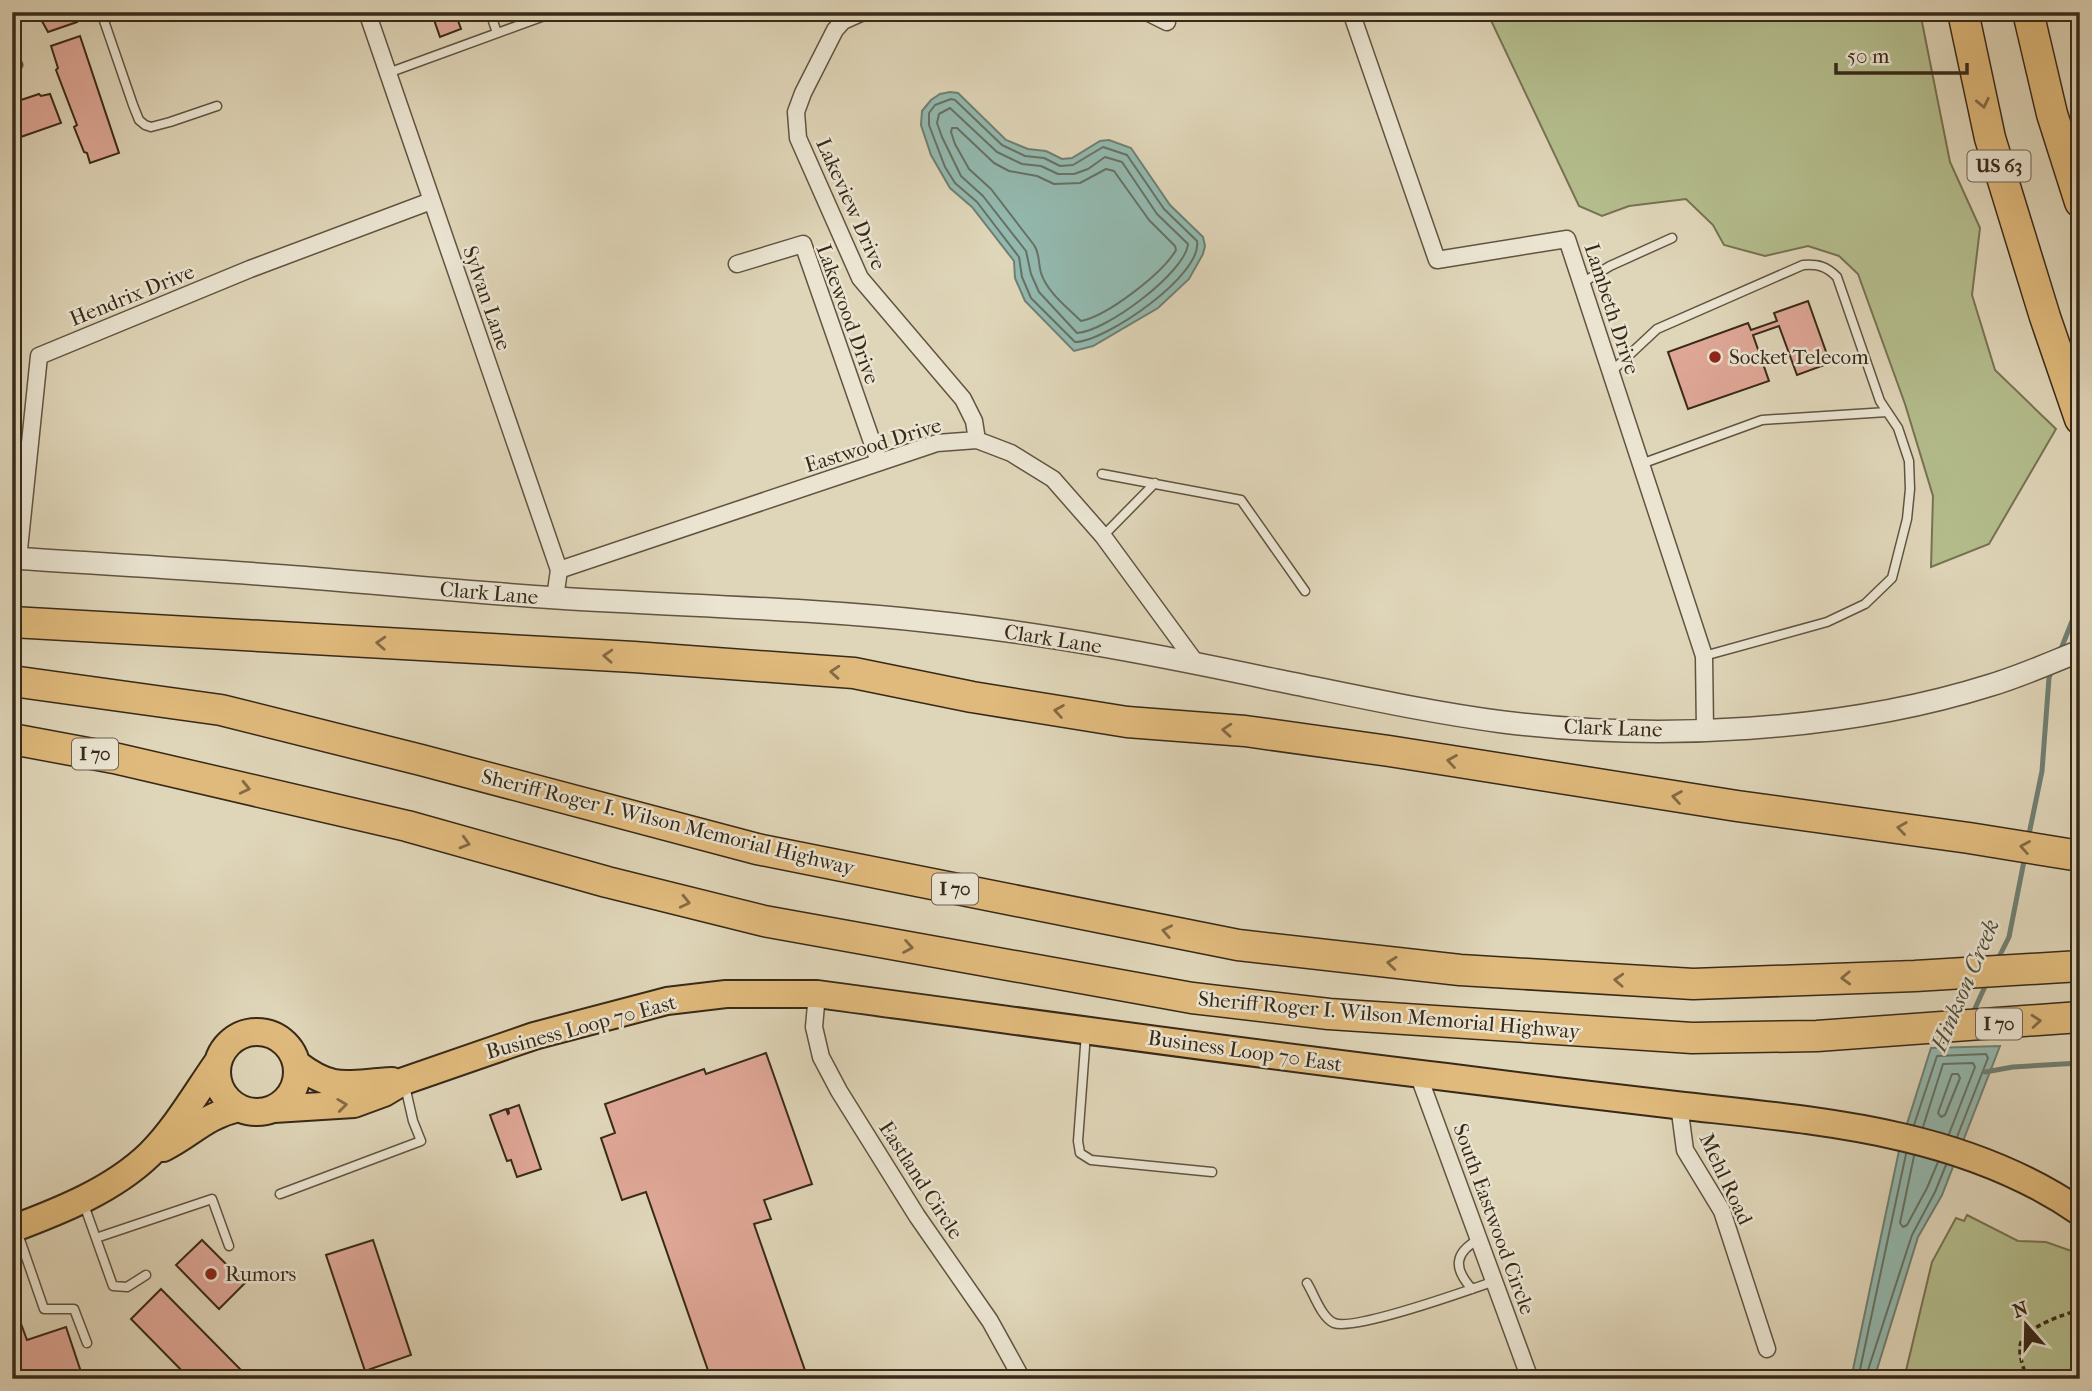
<svg xmlns="http://www.w3.org/2000/svg" width="2092" height="1391" viewBox="0 0 2092 1391" font-family="'IM FELL French Canon',serif">
	<style>
		.green { fill: #b4bd8d; stroke: #767352; stroke-width: 2 }
		.water { fill: #93b9af; stroke: #6f7f73; stroke-width: 2 }
		.lines { fill: none; stroke-linecap: round; stroke-linejoin: round }
		.shore { stroke: #667164; stroke-width: 2 }
		.stream { stroke: #6f7f73; stroke-width: 5 }
		.building { fill: #dfa797; stroke: #382918; stroke-width: 2 }
		.service-casing { stroke: #625440; stroke-width: 11 }
		.minor-casing { stroke: #625440; stroke-width: 19 }
		.tertiary-casing { stroke: #625440; stroke-width: 24 }
		.primary-casing { stroke: #382918; stroke-width: 30 }
		.motorway-casing { stroke: #382918; stroke-width: 33 }
		.path { stroke: #382918; stroke-width: 3.5; stroke-dasharray: 5 3.5; stroke-linecap: butt }
		.service { stroke: #eae4d1; stroke-width: 8 }
		.minor { stroke: #eae4d1; stroke-width: 16 }
		.tertiary { stroke: #eae4d1; stroke-width: 21 }
		.primary { stroke: #e0ba7c; stroke-width: 26 }
		.motorway { stroke: #e0ba7c; stroke-width: 30 }
		.oneway { stroke: #846a45 }
		.poi-dot { fill: #8f2418; stroke: #eae4d1; stroke-width: 2.5 }
		.labels { text-anchor: middle; dominant-baseline: central; stroke-width: 5; stroke-linejoin: round; paint-order: stroke }
		.shield { fill: #eae4d1; stroke: #6d6150; stroke-width: 2 }
		.shield-label { font-size: 19px; font-weight: bold; fill: #382918 }
		.street-label { font-size: 21px; fill: #382918; stroke: #eae4d1 }
		.poi-label { font-size: 21px; fill: #382918; stroke: #eae4d1; text-anchor: start }
		.water-label { font-size: 23px; font-style: italic; fill: #4f4d3e; stroke: #eae4d1 }
	</style>
	<rect width="100%" height="100%" fill="#dfd5b8"/>
	<filter id="stains"><feTurbulence type="fractalNoise" baseFrequency=".00286" numOctaves="4"/><feColorMatrix values="0 0 0 0 .2 0 0 0 0 .09 0 0 0 0 .02 0 0 0 .5 -.17"/></filter>
	<radialGradient id="worn" r=".72"><stop offset=".6" stop-color="#630" stop-opacity="0"/><stop offset="1" stop-color="#630" stop-opacity=".3"/></radialGradient>
	<path class="green" d="M1487 12H1920L1950 162 1980 228 1972 295 1995 370 2056 429 1989 544 1931 567 1933 496 1905 404 1858 274 1839 256 1808 246 1765 256 1724 245 1713 225 1686 199 1629 206 1602 216 1579 206Z
		M1967 1215 2018 1241 2046 1242 2080 1254V1379H1904L1932 1262 1956 1218 1964 1221Z"/>
	<path class="water" d="M950 92 958 93 1006 140 1028 149 1046 151 1062 159 1072 158 1100 141 1109 140 1131 148 1170 205 1203 237 1205 246 1203 254 1189 279 1158 308 1093 346 1074 351 1025 301 1015 278 1014 261 972 207 950 188 931 155 921 125 922 111 931 100 940 94Z
		M2000 1046 1942 1195 1918 1237 1874 1379H1851L1900 1146 1931 1048Z"/>
	<g class="lines">
		<path class="shore" d="M951 99 955 100 1002 145 1025 156 1044 158 1060 166 1073 165 1103 147 1127 155 1164 209 1197 241C1203 275 1105 342 1075 342L1031 298 1022 277 1019 257 977 202 955 183 945 167 929 125V113L935 105Z
			M950 108 997 152 1022 164 1041 166 1058 174H1074L1088 169 1105 157 1122 162 1157 214 1188 244C1185 273 1105 332 1077 333L1039 292 1031 274 1026 251 983 196 961 176 942 137 937 123 939 114Z
			M952 128H957L994 163 1009 171 1037 176 1054 184 1080 183 1106 169 1114 171 1149 220 1175 246 1176 250C1162 274 1107 316 1081 321 1067 307 1047 292 1041 273 1038 263 1040 254 1034 245L991 189 969 169 955 144 951 132Z
			M1952 1074H1958L1960 1078 1945 1115 1941 1117 1938 1113Z
			M1914 1125 1937 1056 1986 1054 1988 1058 1957 1137
			M1923 1127 1943 1064 1973 1063 1975 1067 1949 1134
			M1914 1156 1900 1223 1903 1227 1907 1225 1927 1188 1938 1162
			M1858 1379 1906 1154
			M1867 1379 1868 1370 1912 1235 1935 1192 1946 1165"/>
		<path class="stream" d="M2059 654 2080 601
			M2028 839 2042 771 2049 678 2052 669
			M1997 961 2009 937 2025 856
			M1972 1015 1987 982
			M1985 1072 2013 1067 2080 1063"/>
	</g>
	<path class="building" d="M37 12H74L77 22 48 32Z
		M419 12H455L461 29 440 37 433 17 421 20Z
		M80 36 119 153 90 163 87 153 84 152 74 127 77 125 56 70 58 68 51 46Z
		M39 94 41 96 50 94 61 123 12 140V103Z
		M1808 301 1830 363 1797 375 1779 326 1753 335 1769 381 1688 409 1668 352 1748 323 1751 330 1777 321 1774 313Z
		M766 1053 812 1184 764 1200 771 1219 754 1224 808 1379H711L646 1192 622 1200 601 1138 615 1133 605 1104 704 1069 706 1074Z
		M519 1105 541 1169 517 1177 511 1160 507 1161 490 1115 506 1109 508 1114 509 1113 508 1109Z
		M202 1240 245 1283 219 1309 176 1265Z
		M373 1240 411 1355 365 1371 326 1255Z
		M161 1289 241 1370 233 1379H190L131 1319Z
		M20 1321 27 1340 66 1327 81 1372 62 1379H12V1324Z"/>
	<g class="lines">
		<defs>
			<path id="service" d="M101 12 133 105 139 120 145 125 151 127 170 122 217 106
				M490 12 497 33
				M12 50 18 65 12 67
				M388 73 555 12
				M1582 283 1610 266 1672 238
				M1611 372 1657 329 1803 265C1818 264 1826 266 1837 277L1880 401 1898 428 1909 461 1910 489 1907 519 1892 578 1865 604 1827 622 1704 656
				M1641 464 1762 420 1887 412
				M1102 474 1241 500 1305 591
				M1103 536 1155 483
				M1086 1033 1078 1141 1080 1153 1091 1160 1212 1172
				M280 1194 421 1141 413 1121 405 1086
				M83 1202 113 1286 127 1287 146 1275
				M17 1231 44 1309H74L87 1343
				M96 1238 212 1199 229 1246
				M1307 1283C1314 1294 1321 1317 1334 1323 1355 1331 1469 1290 1495 1281
				M1472 1289C1453 1268 1454 1253 1479 1239"/>
			<path id="minor" d="M367 12 559 570 555 598
				M863 12 843 21 835 30 803 93 796 112 798 138 860 278 963 399 974 421 977 440
				M1147 12 1167 22
				M1351 12 1437 260 1567 239 1704 656 1705 731
				M737 264 803 244 879 462
				M18 559 39 356 250 269 431 201
				M559 570 937 443 977 440 1011 453 1053 479 1103 536 1196 663
				M817 994 814 1027 821 1057 839 1091 917 1216 990 1321 1022 1379
				M1418 1074 1530 1379
				M1679 1105 1685 1150 1722 1211 1767 1349"/>
			<path id="tertiary" d="M12 558C103 564 194 569 285 576 375 583 466 592 557 598 683 606 809 608 934 622 1049 634 1163 656 1276 680 1351 695 1427 712 1503 722 1658 741 1842 732 1991 685 2021 676 2050 663 2080 651"/>
			<path id="primary" d="M217 1072a40 40 0 1 1 80 0a40 40 0 1 1-80 0Z
				M297 1064C335 1093 348 1083 392 1081
				M274 1109 354 1104 384 1093 404 1081 534 1036 667 1001 726 994H817C1026 1022 1236 1052 1446 1077 1525 1087 1605 1097 1684 1106 1820 1121 1963 1131 2080 1212
				M163 1148C193 1133 204 1116 239 1108
				M12 1229C60 1211 113 1190 150 1154 176 1128 196 1093 217 1063"/>
			<path id="motorway" d="M1963 12 1990 138 2045 317 2080 419
				M2028 12 2052 114 2080 202
				M12 622 634 657 854 673 972 697 1127 722 1245 731 1389 751 1737 806 1969 838 2080 856
				M12 681 221 710 421 760 757 849 1238 945 1460 970 1693 984 1915 976 2080 966
				M12 739 114 758 407 826 607 882 764 921 1192 998 1329 1014 1692 1038 1817 1036 2080 1017"/>
		</defs>
		<use href="#service" class="service-casing"/>
		<use href="#minor" class="minor-casing"/>
		<use href="#tertiary" class="tertiary-casing"/>
		<use href="#primary" class="primary-casing"/>
		<use href="#motorway" class="motorway-casing"/>
		<path class="path" d="M2027 1379C2024 1369 2019 1357 2020 1346 2022 1328 2064 1314 2080 1310"/>
		<use href="#service" class="service"/>
		<use href="#minor" class="minor"/>
		<use href="#tertiary" class="tertiary"/>
		<use href="#primary" class="primary"/>
		<use href="#motorway" class="motorway"/>
	</g>
	<defs><path id="oneway-chevron" d="M-2-3.5L2.5 0L-2 3.5" fill="none" stroke-width="1.6" stroke-linecap="round" stroke-linejoin="round" transform="scale(1.75)"/></defs>
	<g class="oneway">
		<use href="#oneway-chevron" transform="translate(1983 103) rotate(78)"/>
		<use href="#oneway-chevron" transform="translate(381 643) rotate(-177)"/>
		<use href="#oneway-chevron" transform="translate(608 656) rotate(-177)"/>
		<use href="#oneway-chevron" transform="translate(835 672) rotate(-176)"/>
		<use href="#oneway-chevron" transform="translate(1059 711) rotate(-171)"/>
		<use href="#oneway-chevron" transform="translate(1227 730) rotate(-176)"/>
		<use href="#oneway-chevron" transform="translate(1452 761) rotate(-171)"/>
		<use href="#oneway-chevron" transform="translate(245 788) rotate(13)"/>
		<use href="#oneway-chevron" transform="translate(1677 797) rotate(-171)"/>
		<use href="#oneway-chevron" transform="translate(1902 828) rotate(-172)"/>
		<use href="#oneway-chevron" transform="translate(465 843) rotate(16)"/>
		<use href="#oneway-chevron" transform="translate(2025 847) rotate(-170)"/>
		<use href="#oneway-chevron" transform="translate(685 902) rotate(13)"/>
		<use href="#oneway-chevron" transform="translate(1167 931) rotate(-169)"/>
		<use href="#oneway-chevron" transform="translate(908 947) rotate(10)"/>
		<use href="#oneway-chevron" transform="translate(1392 963) rotate(-174)"/>
		<use href="#oneway-chevron" transform="translate(1846 978) rotate(178)"/>
		<use href="#oneway-chevron" transform="translate(1619 980) rotate(-177)"/>
		<use href="#oneway-chevron" transform="translate(2036 1021) rotate(-5)"/>
		<use href="#oneway-chevron" transform="translate(342 1105) rotate(-7)"/>
	</g>
	<g class="poi-dot">
		<circle cx="1715" cy="357" r="7"/>
		<circle cx="211" cy="1274" r="7"/>
	</g>
	<g class="labels">
		<g class="shield">
			<rect x="1967.5" y="150.5" width="63" height="31" rx="5"/>
			<rect x="72" y="738.5" width="46" height="31" rx="5"/>
			<rect x="932" y="873.5" width="46" height="31" rx="5"/>
			<rect x="1976" y="1008.5" width="46" height="31" rx="5"/>
		</g>
		<g class="shield-label">
			<text x="1999" y="166">US 63</text>
			<text x="95" y="754">I 70</text>
			<text x="955" y="889">I 70</text>
			<text x="1999" y="1024">I 70</text>
		</g>
		<g class="street-label">
			<text transform="translate(851 204) rotate(66)">Lakeview Drive</text>
			<text transform="translate(132 295) rotate(-22)">Hendrix Drive</text>
			<text transform="translate(487 298) rotate(71)">Sylvan Lane</text>
			<text transform="translate(1612 309) rotate(72)">Lambeth Drive</text>
			<text transform="translate(848 314) rotate(70)">Lakewood Drive</text>
			<text transform="translate(873 445) rotate(-17)">Eastwood Drive</text>
			<text transform="translate(489 593) rotate(5)">Clark Lane</text>
			<text transform="translate(1053 639) rotate(9)">Clark Lane</text>
			<text transform="translate(1613 728) rotate(2)">Clark Lane</text>
			<text transform="translate(668 822) rotate(14)">Sheriff Roger I. Wilson Memorial Highway</text>
			<text transform="translate(1389 1015) rotate(5)">Sheriff Roger I. Wilson Memorial Highway</text>
			<text transform="translate(581 1027) rotate(-15)">Business Loop 70 East</text>
			<text transform="translate(1245 1051) rotate(8)">Business Loop 70 East</text>
			<text transform="translate(1726 1179) rotate(65)">Mehl Road</text>
			<text transform="translate(921 1180) rotate(57)">Eastland Circle</text>
			<text transform="translate(1494 1219) rotate(70)">South Eastwood Circle</text>
		</g>
		<g class="poi-label">
			<text x="1729" y="357">Socket Telecom</text>
			<text x="225" y="1274">Rumors</text>
		</g>
		<g class="water-label">
			<text transform="translate(1965 985) rotate(-67)">Hinkson Creek</text>
		</g>
	</g>
	<rect width="2092" height="1391" fill="none" stroke="#dfd5b8" stroke-width="42"/>
	<rect x="14" y="14" width="2064" height="1363" fill="none" stroke="#382918" stroke-width="3.5"/>
	<rect x="21" y="21" width="2050" height="1349" fill="none" stroke="#382918" stroke-width="2"/>
	<g transform="translate(2026 1325) rotate(340)" stroke="#eae4d1" stroke-width="5" paint-order="stroke">
	<path d="M0-5L12 26L0 18L-12 26Z" fill="#382918"/>
	<text y="-10" font-size="19" font-weight="bold" text-anchor="middle" fill="#382918">N</text>
	</g>
	<path d="M1836 63v10h131v-10" fill="none" stroke="#382918" stroke-width="3.5"/>
	<text x="1847" y="63" font-size="21" fill="#382918" stroke="#eae4d1" stroke-width="5" paint-order="stroke">50 m</text>
	<rect width="100%" height="100%" filter="url(#stains)"/>
	<rect width="100%" height="100%" fill="url(#worn)"/>
</svg>
